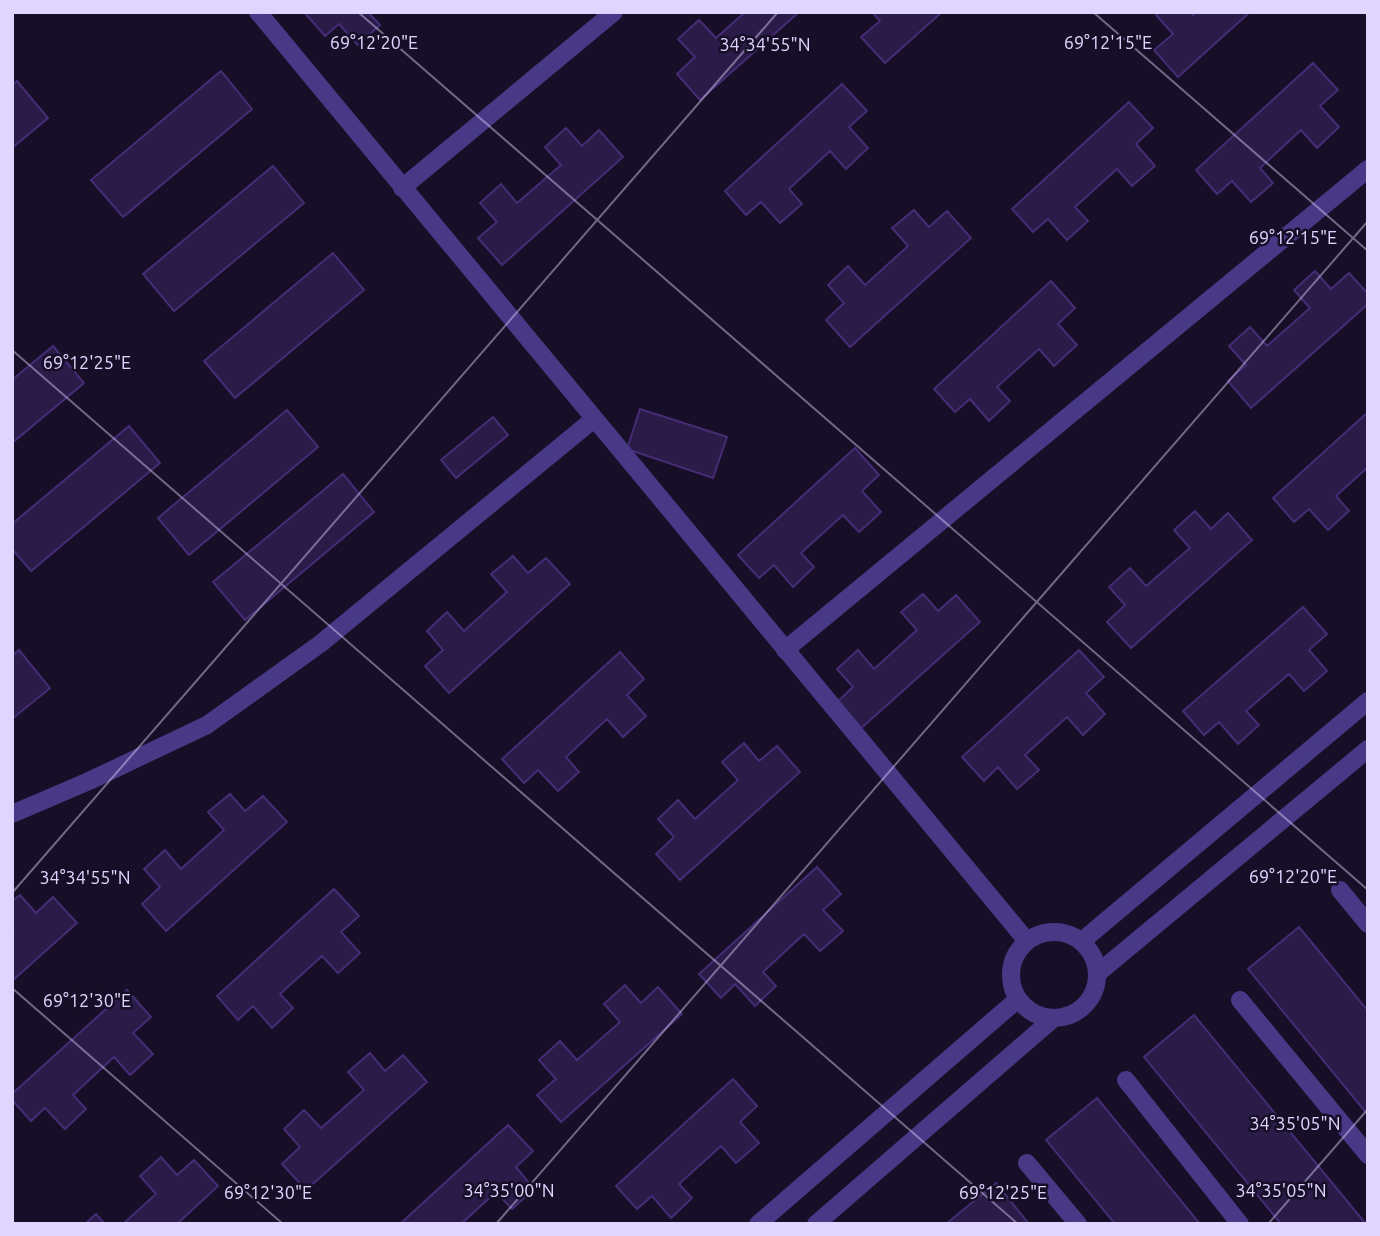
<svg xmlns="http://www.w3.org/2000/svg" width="1380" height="1236" viewBox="0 0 1380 1236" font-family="Ubuntu,sans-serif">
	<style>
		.building { fill: #2a1b48; stroke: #452c74; stroke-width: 2 }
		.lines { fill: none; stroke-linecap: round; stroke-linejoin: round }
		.minor { stroke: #473986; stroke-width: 18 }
		.ticks { fill: none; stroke: #e0d5ff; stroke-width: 2; stroke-opacity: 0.45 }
		.ticks-label { font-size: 18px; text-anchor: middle; fill: #e0d5ff; stroke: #160f27; stroke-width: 5; stroke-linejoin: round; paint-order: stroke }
	</style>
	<rect width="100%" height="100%" fill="#160f27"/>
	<path class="building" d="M304 12H368L380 25 358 45 339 24 325 36Z
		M745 12H799L700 100 677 74 695 57 678 39 699 20 716 38Z
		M872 12H942L885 63 861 37 880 21Z
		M1159 12H1191L1193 15 1196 12H1250L1178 77 1154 50 1173 34 1156 15Z
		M1313 63 1338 90 1320 106 1339 127 1317 148 1301 130 1260 168 1273 183 1251 202 1232 181 1217 194 1196 170Z
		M221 71 252 109 123 217 91 180Z
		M17 81 48 118 12 148V85Z
		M842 84 867 111 849 127 868 148 846 169 830 151 789 189 802 204 780 223 761 202 746 215 725 191Z
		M1129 102 1153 128 1136 144 1155 166 1132 186 1117 169 1075 207 1088 221 1067 240 1048 219 1033 232 1012 209Z
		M566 128 582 146 599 130 623 157 502 265 478 238 497 222 480 203 501 184 517 203 561 165 545 147Z
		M273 166 304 203 174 311 143 274Z
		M914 210 929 227 947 211 971 238 850 347 826 320 844 303 828 285 848 266 865 285 908 246 892 228Z
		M333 253 364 290 235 398 204 361Z
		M1315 271 1331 289 1349 273 1368 294V304L1251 408 1228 381 1246 365 1229 346 1250 327 1267 346 1310 308 1294 290Z
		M1051 281 1075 308 1058 324 1077 345 1054 366 1039 349 997 387 1010 401 989 421 970 399 955 412 934 389Z
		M53 346 84 383 12 443V380Z
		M640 409 727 437 713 478 627 449Z
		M287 410 318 447 189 555 158 518Z
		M1368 412V467L1336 496 1349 511 1328 530 1309 509 1294 522 1273 498Z
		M493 417 508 435 456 478 441 460Z
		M129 426 160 463 31 571 12 549V524Z
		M855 448 879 475 862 491 881 512 859 532 843 515 801 553 814 567 793 587 774 565 759 578 738 555Z
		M343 474 374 512 245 620 213 582Z
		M1195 511 1211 529 1228 513 1252 540 1131 648 1107 622 1125 605 1109 587 1130 568 1146 586 1190 548 1174 530Z
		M513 556 528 573 546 558 570 584 449 693 425 666 443 650 427 631 447 612 464 631 507 592 491 574Z
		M923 594 938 611 956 595 980 622 859 730 835 704 853 687 837 669 858 650 874 669 917 630 901 612Z
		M1303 607 1327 634 1309 650 1327 671 1304 691 1289 674 1246 711 1259 725 1238 744 1219 722 1204 735 1183 711Z
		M19 650 50 688 12 719V656Z
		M1079 650 1104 677 1086 693 1105 714 1083 735 1067 717 1025 755 1039 770 1017 789 998 767 984 781 962 757Z
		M620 652 644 679 627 695 646 716 623 737 607 719 566 757 579 772 558 791 538 770 524 783 502 759Z
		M744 743 759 761 777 746 800 772 680 880 656 854 674 837 658 819 678 800 695 819 738 780 722 762Z
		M230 794 245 811 263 796 287 822 166 931 142 904 160 887 144 869 165 850 181 869 224 830 208 812Z
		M817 867 841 894 823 910 843 931 820 951 804 934 763 972 776 986 755 1006 735 984 721 998 699 974Z
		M334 889 359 916 341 932 360 953 338 973 322 956 280 994 293 1008 272 1028 253 1006 238 1020 217 996Z
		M20 895 36 913 53 897 77 923 12 981V933L14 931 12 929V901Z
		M1299 927 1368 1011V1115L1248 969Z
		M625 985 641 1003 658 987 682 1014 561 1122 537 1095 556 1079 539 1060 560 1041 577 1060 620 1022 604 1004Z
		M127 990 151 1017 133 1033 153 1054 130 1075 114 1057 73 1095 86 1109 65 1129 45 1108 31 1121 12 1100V1094Z
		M1194 1015 1366 1224H1281L1144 1057Z
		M370 1053 385 1071 403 1055 427 1082 306 1190 282 1164 300 1147 284 1129 304 1110 321 1128 364 1090 348 1072Z
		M733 1079 757 1106 740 1122 759 1143 736 1163 721 1146 679 1184 692 1198 671 1218 652 1196 637 1209 616 1186Z
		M1097 1098 1200 1224H1115L1046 1140Z
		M508 1125 533 1151 516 1167 534 1189 512 1209 496 1192 461 1224H400Z
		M161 1157 177 1175 194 1160 218 1186 177 1224H123L156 1194 140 1176Z
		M996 1183 1029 1224H946Z
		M96 1214 105 1224H85Z"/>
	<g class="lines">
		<path class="minor" d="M258 12 1027 941
			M402 188 614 12
			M785 650 1368 169
			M12 814 89 781 207 725 320 644 594 419
			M1340 890 1368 924
			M1011 975a43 43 0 1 1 86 0a43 43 0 1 1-86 0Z
			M1082 941 1368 701
			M1098 973 1368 749
			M1240 1000 1368 1155
			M1126 1080 1240 1224
			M1027 1163 1078 1224
			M758 1224 1018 999
			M816 1224 1054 1018"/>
	</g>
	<path class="ticks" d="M358 12 1368 890M1093 12 1368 251M12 350 1018 1224M12 893 778 12M12 988 283 1224M496 1224 1368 221M1268 1224 1368 1109"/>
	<g class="ticks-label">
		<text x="1108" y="49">69°12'15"E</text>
		<text x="374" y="49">69°12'20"E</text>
		<text x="765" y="51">34°34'55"N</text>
		<text x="1293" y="244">69°12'15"E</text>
		<text x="87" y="369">69°12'25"E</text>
		<text x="1293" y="883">69°12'20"E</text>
		<text x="85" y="884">34°34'55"N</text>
		<text x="87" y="1007">69°12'30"E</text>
		<text x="1295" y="1130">34°35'05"N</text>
		<text x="509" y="1197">34°35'00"N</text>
		<text x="1281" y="1197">34°35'05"N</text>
		<text x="268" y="1199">69°12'30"E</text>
		<text x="1003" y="1199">69°12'25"E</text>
	</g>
	<rect width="1380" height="1236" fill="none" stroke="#e0d5ff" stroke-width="28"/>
</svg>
